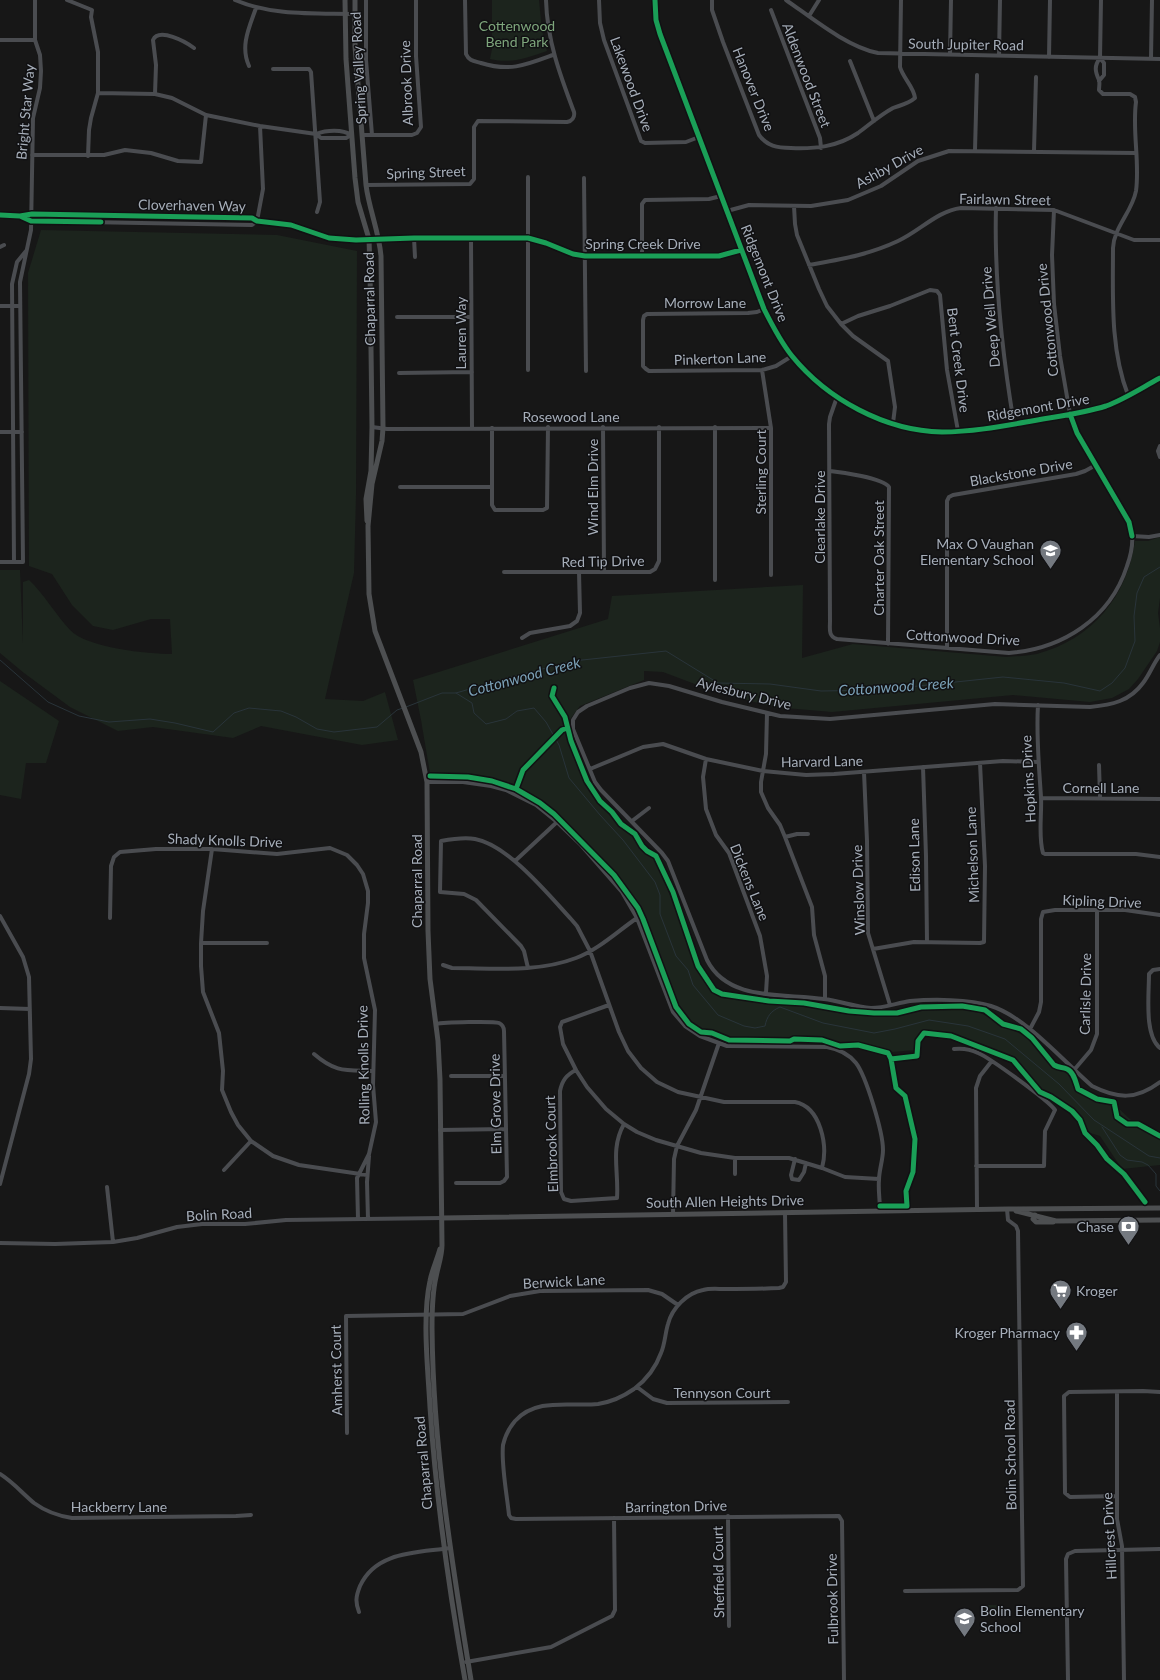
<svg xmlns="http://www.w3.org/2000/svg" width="1160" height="1680" viewBox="0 0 1160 1680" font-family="Lato,sans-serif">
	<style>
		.green { fill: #1c241d }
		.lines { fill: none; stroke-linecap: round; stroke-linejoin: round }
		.stream { stroke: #29343a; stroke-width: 1 }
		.minor { stroke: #4a4c50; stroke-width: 4 }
		.major { stroke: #4d4f51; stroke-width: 5 }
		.cycleway-casing { stroke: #111113; stroke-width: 8 }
		.cycleway { stroke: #1a9f57; stroke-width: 5 }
		.labels { text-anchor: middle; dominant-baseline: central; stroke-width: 3; stroke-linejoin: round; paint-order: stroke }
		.park-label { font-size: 14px; fill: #7ea67c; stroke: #111113 }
		.street-label { font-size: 14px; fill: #a6aeb9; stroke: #111113 }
		.poi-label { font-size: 14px; fill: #a6aeb9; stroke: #111113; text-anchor: end }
		.water-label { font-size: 15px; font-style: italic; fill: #7ba1b7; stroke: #111113 }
	</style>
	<rect width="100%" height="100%" fill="#171717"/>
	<path class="green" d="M492 0H539L542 31 547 51C527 58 511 64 490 59L492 49Z
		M41 230 277 235 357 251 356 495 354 573 325 699 363 701 385 692 398 740 362 745 261 726 233 738 153 727 118 731 70 707 24 673 0 653V570H20L23 644V582L29 580C45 595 55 614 70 630 87 648 148 654 172 654L170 619H151L113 630 93 626 72 605 52 574 29 566 28 273Z
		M1160 537V598L1158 613 1160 628V642L1157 651 1138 679 1129 689 1112 698 1090 702 1013 695 832 712 774 707 716 692 663 672 644 671V680L580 706 565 726 586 781 599 802 622 826 634 835 646 853 656 859 697 966 713 991 724 996 862 1014H892L916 1010 952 1008 975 1010 1032 1040 1051 1062 1066 1072 1073 1080 1077 1090 1097 1100 1114 1104 1132 1121 1160 1137V1165L1122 1169 1100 1136 1087 1132 1079 1116 1055 1098 1041 1092 1015 1058 954 1035 926 1032 917 1040 916 1050 892 1052 873 1046 844 1047 825 1042 731 1043 702 1034 688 1025 676 1010 637 912 607 870 570 832 546 809 521 793 497 784 467 778 431 779 421 720 413 680 608 619 612 596 803 585 802 658 853 644 1006 657C1016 656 1027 656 1037 654 1092 639 1127 597 1135 541H1148Z
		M0 681 59 721 46 763H26L21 799 0 795Z
		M986 1605H1001L1002 1616H986Z"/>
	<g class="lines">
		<path class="stream" d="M0 660 48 702 79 716 109 722 150 719 175 723 213 732 234 713 249 708 281 711 296 717 317 729 334 732 377 727 397 710 403 708
			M456 693 472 703 474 713 486 724 506 719 517 711 534 708 546 722 559 745 569 778 600 815 623 840 655 882 660 895V914L676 956 688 970 693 985 718 1015 744 1026 755 1028 765 1026C767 1016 771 1011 780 1007L823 1023 874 1033 895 1029 929 1020 968 1026 1005 1039 1059 1084 1094 1120 1149 1156 1160 1158
			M406 707 442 693H456L504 679 573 661 666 651 718 683 770 684 821 691 880 690 1003 677 1064 683 1100 691 1112 683 1125 668 1135 641 1134 616 1137 593 1144 577 1160 567
			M1102 1127 1120 1155 1127 1160 1142 1162 1148 1165 1156 1174V1186L1160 1191"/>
		<path class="minor" d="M67 0 92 10 91 17 98 52V93L91 118 89 130 88 156
			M235 0C272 16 316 13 355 14
			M366 0V60L372 135
			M465 0 466 54C469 61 474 61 481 63 510 72 526 65 553 55
			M599 0 600 23 604 40 641 141 645 143 686 142 699 137
			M655 0 656 20 660 34 764 309C772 325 780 341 792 356 827 399 885 431 942 432 970 432 998 427 1026 422 1052 417 1081 414 1106 406 1125 399 1143 387 1160 378
			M712 0V10L723 42 759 135C767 146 777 148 791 148 815 149 837 147 858 133 869 125 880 115 893 108 901 105 908 104 915 98 914 87 903 78 900 67L901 0
			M786 0C812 18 847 47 878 53L1160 59
			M1101 0 1100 58C1094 66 1095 71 1099 80 1100 83 1099 87 1099 90L1103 94H1130L1135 97 1136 102C1132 131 1140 162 1136 191 1132 212 1114 227 1113 248 1113 296 1110 349 1128 395
			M771 10 820 138 821 148
			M809 16 819 0
			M0 40H35
			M950 55 951 0
			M999 56 1000 0
			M1049 57 1050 0
			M1151 58 1152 0
			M850 61 874 121
			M249 66C240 46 249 28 256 8
			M273 69H309L311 72 320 202 317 212
			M1099 81 1104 75V63L1100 58
			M98 93 155 94 172 98 206 115 260 126 316 134C326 130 343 129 351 135L346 138H321L316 134
			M155 94 156 65 153 40C159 27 186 42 194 48
			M362 135H412L417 133 421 127 416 56V0
			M975 150 977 75
			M1034 151 1036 77
			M32 155H104L125 150 151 153 178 161 201 162 206 115
			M528 177V370
			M584 178 586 371
			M366 185 470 184 474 179V127L478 121 567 122C572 121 575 117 574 112 560 75 547 40 546 0
			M794 206 795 224 797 235 819 289 827 306 841 324 853 336 888 361 895 407 893 423
			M996 208C994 281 1002 352 1014 424
			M727 211 749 205 811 206 848 200 881 186 918 161 949 151 1136 153
			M0 215 20 216 32 214 252 218 257 221 291 225 329 238 356 240 414 238H528L546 243 573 254 585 256H719L741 250
			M21 216 31 221 252 225 257 221
			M257 221 263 189 260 126
			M414 238 415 257
			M471 238 472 428
			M0 247 4 245
			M642 257V204L645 200 709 199 721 196
			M809 265C842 259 868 255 898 241 920 231 937 211 961 208L1054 210 1134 240H1160
			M0 306H20
			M764 309 757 312 748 313 647 314 644 316 643 320V366L646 369 649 371 762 370 776 366 792 356
			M397 317H471
			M841 324 858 316 890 306 930 290 937 291 940 295 947 370 958 431
			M762 370 771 428V575
			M399 373 472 372
			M837 397 830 417 829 424 830 621C830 629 828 636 837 639L1009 653C1062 649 1110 619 1127 566 1132 552 1135 536 1129 522L1077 433 1070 414 1060 356 1054 304 1052 255 1054 210
			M372 427 387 429 771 428
			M603 427 604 572
			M492 428V505L495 510H543L547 508 548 427
			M0 432H22
			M1160 446 1158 451 1160 457
			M830 471C841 472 883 478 889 487L888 644
			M400 487H492
			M1132 536 1149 537 1160 535
			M0 562H23L20 282 31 230 33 118 40 88 41 71 40 55 35 40V0
			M14 562 12 284 17 262 26 251
			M504 572H650L655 569 659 561V427
			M715 580V427
			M522 638 530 633 570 626 577 621 580 613 579 572
			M947 648V501L949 497 953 495 1076 474 1085 471 1096 465
			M1160 655C1153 664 1150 674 1143 683 1130 701 1112 705 1090 707L995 704 830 719 780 716 722 702 669 686 649 683 630 688 587 706 578 712 573 720V729L595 782 601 790 662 853 668 861 707 960C728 1002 784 993 824 999 840 1001 855 1007 871 1008 884 1008 897 1003 910 1001 933 999 969 999 991 1006 1026 1017 1064 1062 1092 1086 1118 1099 1136 1100 1160 1082
			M1038 705C1036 736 1039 766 1041 797 1042 815 1038 836 1043 853L1045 854H1136L1160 857
			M767 713 766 754 761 782V792L768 808 780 825 785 837 812 907 814 935 825 976V999
			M706 759 703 777 706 809 716 835 729 853 760 936 767 976 766 993
			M1099 765 1100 797
			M923 767 926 856 927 942
			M590 769 643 747 663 744 706 759 763 771 806 775 834 774 1003 761 1038 762
			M864 772 867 841 868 933 890 1005
			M427 782H463L491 786 506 790 536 805 557 822 580 844 622 892 637 918 673 1012 685 1026 700 1036 727 1046 827 1047C838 1049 848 1053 856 1063 866 1076 883 1132 883 1150 883 1160 879 1170 879 1180 878 1190 880 1200 880 1211
			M1041 798 1160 799
			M632 821 649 808
			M785 837 797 834H808
			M212 849 203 911 201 943V966L203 992 219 1033 223 1071 222 1090 231 1112 238 1125 251 1141 273 1156 299 1165 367 1175
			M515 861 557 822
			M0 916 23 957 29 977 31 1059 29 1074 0 1184
			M110 918 111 866 114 857 120 852 156 849H212L277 854 330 848 347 855 357 865 363 874 368 891V903L364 934V958L375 1010 373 1085 376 1122 369 1154 357 1178 358 1219
			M201 943H267
			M873 949 914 942 980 943 984 942 985 866 980 763
			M443 965 452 968C493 968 537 973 576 958 598 950 618 931 637 918
			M528 968 524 951 521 946 476 900 464 894 440 892 441 841C452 839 463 837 475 839 508 845 548 894 571 919L577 926 590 951 619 1032 628 1051 641 1068 657 1082 678 1092 724 1102H795C821 1107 828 1146 822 1168
			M1160 969 1153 970 1149 974C1149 995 1144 1035 1160 1048
			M609 1005 562 1022 560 1027 563 1044 576 1070 587 1087 606 1109 624 1124 637 1132 656 1140 701 1153 735 1158H789L822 1168 845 1177 879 1179
			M0 1008 30 1009
			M436 1024C444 1022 494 1021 499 1023 503 1025 504 1028 504 1031L507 1177 504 1181 500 1183H456
			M1030 1029 1039 1012 1041 1002V919L1043 912 1055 910H1125L1160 915
			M954 1049C963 1048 970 1049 978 1053 990 1058 1048 1100 1055 1110L1045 1131 1044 1166H976
			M314 1054C336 1073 346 1070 373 1071
			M576 1070C566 1075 562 1081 560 1091L561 1192 564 1199 571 1201 617 1198C619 1171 610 1149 624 1124
			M1074 1070 1091 1050 1097 1034V911
			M451 1076H505
			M440 1130 506 1129
			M795 1159 791 1175 792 1179 799 1180 804 1172 806 1163
			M224 1170 251 1141
			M735 1174V1158
			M107 1187 113 1242
			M977 1209 976 1088 980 1076 991 1062
			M785 1213 786 1282 783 1287 779 1288C761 1289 743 1289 724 1289 718 1289 710 1288 703 1290 687 1293 672 1308 668 1324 665 1334 665 1344 661 1353 656 1367 646 1380 634 1389 624 1396 611 1402 598 1404 570 1407 537 1397 515 1421 509 1428 505 1436 503 1445 501 1464 507 1495 509 1515L511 1518 516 1519 839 1516 842 1521 844 1680
			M673 1214 674 1159 677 1146 696 1110 719 1043
			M368 1219 367 1182 369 1156
			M0 1243 55 1244 113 1242 137 1238 177 1227 202 1224H245L286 1220 442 1218
			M637 1387 653 1399 667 1403 788 1402
			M1117 1392V1519L1122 1546 1124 1680
			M347 1433 346 1316 463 1314 510 1296 540 1291 648 1290 662 1294 678 1305
			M0 1474C13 1482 22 1493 34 1503 45 1511 59 1516 72 1518L236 1516 251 1515
			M1117 1496 1070 1497 1065 1493 1064 1396 1069 1392 1143 1391 1160 1392
			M728 1516 729 1626
			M905 1591 1018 1590 1023 1586 1018 1231 1016 1226 1008 1220 1007 1209
			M359 1612C355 1602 356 1596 360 1586 376 1551 417 1553 450 1548
			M466 1662 551 1647 612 1616 615 1610 614 1518
			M1068 1680 1066 1559 1068 1554 1075 1551 1160 1549"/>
		<path class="major" d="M345 0 346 59 355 178 358 202 369 239 370 269 372 427 371 471 366 499 367 521
			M355 0V46L366 185C369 209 379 232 381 256L383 428 382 441 372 484 368 526 369 594 375 631 421 752 427 782 428 931 430 979 438 1041 440 1080 442 1245C442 1256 438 1266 436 1277 432 1294 432 1311 432 1328 433 1447 452 1564 471 1680
			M1016 1211 1056 1221 1160 1220
			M1035 1215 1033 1219 1036 1222H1053
			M442 1218 1009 1209 1160 1208
			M440 1249C437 1260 432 1270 430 1281 422 1317 428 1370 430 1407 436 1499 449 1590 465 1680"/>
		<defs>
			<path id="cycleway" d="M655 0 656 20 660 34 764 309C772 325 780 341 792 356 827 399 885 431 942 432 970 432 998 427 1026 422 1052 417 1081 414 1106 406 1125 399 1143 387 1160 378
				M0 215 20 216 32 214 252 218 257 221 291 225 329 238 356 240 414 238H528L546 243 573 254 585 256H719L741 250
				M20 216 31 221 101 222
				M1070 414 1077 433 1129 522 1132 536
				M554 688 552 696 565 717 571 741 587 781 600 801 612 812 621 824 635 834 642 846 647 851 656 856 673 892 698 966 714 990 722 994 769 1001 804 1003 849 1011 874 1013H897L921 1007 962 1006 974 1008 985 1010 1003 1024 1021 1029 1032 1038 1054 1065C1059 1068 1062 1067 1067 1069 1074 1072 1076 1083 1078 1089L1097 1099 1114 1102 1117 1117 1127 1124H1138L1160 1136
				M430 776 468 777 492 781 516 789 540 803 554 814 614 875 638 908 643 919 676 1007 689 1024 701 1032 712 1033 729 1040 790 1041 794 1039 822 1040 840 1046 858 1045 888 1053 891 1059 896 1088 905 1096 915 1139 913 1172 906 1191 907 1206H880
				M516 789 523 770 562 730 567 728
				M891 1059 917 1056 918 1041 924 1033 951 1036 1013 1060 1040 1092 1051 1097 1072 1111 1080 1120 1085 1133 1097 1145 1107 1159 1124 1174 1145 1202"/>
		</defs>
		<use href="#cycleway" class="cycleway-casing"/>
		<use href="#cycleway" class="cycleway"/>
	</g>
	<defs>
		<symbol id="school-pin" viewBox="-11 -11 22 30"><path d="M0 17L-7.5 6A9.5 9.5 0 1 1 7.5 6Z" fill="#747980" stroke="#111113"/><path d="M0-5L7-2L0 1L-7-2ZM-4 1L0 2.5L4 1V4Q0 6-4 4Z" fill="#fff"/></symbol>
		<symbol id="bank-pin" viewBox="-11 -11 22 30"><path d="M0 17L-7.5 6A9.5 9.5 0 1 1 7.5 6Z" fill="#747980" stroke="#111113"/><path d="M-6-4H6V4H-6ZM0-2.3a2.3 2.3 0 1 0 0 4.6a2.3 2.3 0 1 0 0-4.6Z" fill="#fff"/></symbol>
		<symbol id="supermarket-pin" viewBox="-11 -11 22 30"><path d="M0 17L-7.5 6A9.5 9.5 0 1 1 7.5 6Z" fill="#747980" stroke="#111113"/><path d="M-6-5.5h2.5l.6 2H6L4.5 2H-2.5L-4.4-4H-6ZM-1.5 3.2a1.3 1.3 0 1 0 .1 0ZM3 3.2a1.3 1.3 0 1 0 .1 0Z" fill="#fff"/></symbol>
		<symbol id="pharmacy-pin" viewBox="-11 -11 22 30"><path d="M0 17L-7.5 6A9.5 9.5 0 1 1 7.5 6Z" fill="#747980" stroke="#111113"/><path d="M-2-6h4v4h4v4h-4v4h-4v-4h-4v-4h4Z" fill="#fff"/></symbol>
	</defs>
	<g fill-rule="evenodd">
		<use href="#school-pin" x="1038" y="538" width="25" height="34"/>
		<use href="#bank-pin" x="1116" y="1214" width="25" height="34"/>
		<use href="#supermarket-pin" x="1048" y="1278" width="25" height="34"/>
		<use href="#pharmacy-pin" x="1064" y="1320" width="25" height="34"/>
		<use href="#school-pin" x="952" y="1606" width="25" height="34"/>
	</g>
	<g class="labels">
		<g class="park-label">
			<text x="517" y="25">Cottenwood<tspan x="517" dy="16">Bend Park</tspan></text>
		</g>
		<g class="street-label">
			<text transform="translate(966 44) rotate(1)">South Jupiter Road</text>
			<text transform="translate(358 68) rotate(-93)">Spring Valley Road</text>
			<text transform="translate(807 75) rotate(69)">Aldenwood Street</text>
			<text transform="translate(406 83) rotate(-92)">Albrook Drive</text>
			<text transform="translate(632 84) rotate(70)">Lakewood Drive</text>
			<text transform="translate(754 89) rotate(68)">Hanover Drive</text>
			<text transform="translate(25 112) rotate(-85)">Bright Star Way</text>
			<text transform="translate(889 166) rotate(-29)">Ashby Drive</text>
			<text transform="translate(426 172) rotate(-2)">Spring Street</text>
			<text transform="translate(1005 199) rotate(1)">Fairlawn Street</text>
			<text transform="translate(192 205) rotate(1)">Cloverhaven Way</text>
			<text x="643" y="243">Spring Creek Drive</text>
			<text transform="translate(765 273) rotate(68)">Ridgemont Drive</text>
			<text transform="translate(369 299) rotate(-91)">Chaparral Road</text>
			<text x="705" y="302">Morrow Lane</text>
			<text transform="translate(990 317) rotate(-95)">Deep Well Drive</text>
			<text transform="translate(1047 320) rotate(-96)">Cottonwood Drive</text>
			<text transform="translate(460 333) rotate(-90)">Lauren Way</text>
			<text transform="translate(720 358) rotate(-2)">Pinkerton Lane</text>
			<text transform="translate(959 360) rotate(83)">Bent Creek Drive</text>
			<text transform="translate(1038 407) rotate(-10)">Ridgemont Drive</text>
			<text x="571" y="416">Rosewood Lane</text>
			<text transform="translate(760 472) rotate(-90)">Sterling Court</text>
			<text transform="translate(1021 472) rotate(-10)">Blackstone Drive</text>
			<text transform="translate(592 487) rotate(-90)">Wind Elm Drive</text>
			<text transform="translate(819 517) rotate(-90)">Clearlake Drive</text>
			<text transform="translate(878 558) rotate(-90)">Charter Oak Street</text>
			<text transform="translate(603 561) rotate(-1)">Red Tip Drive</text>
			<text transform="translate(963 637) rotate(3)">Cottonwood Drive</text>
			<text transform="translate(744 693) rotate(14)">Aylesbury Drive</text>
			<text transform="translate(822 761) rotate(-1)">Harvard Lane</text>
			<text transform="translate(1028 779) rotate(-93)">Hopkins Drive</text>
			<text x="1101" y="787">Cornell Lane</text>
			<text transform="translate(225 840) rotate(2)">Shady Knolls Drive</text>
			<text transform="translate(914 855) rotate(-91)">Edison Lane</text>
			<text transform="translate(972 855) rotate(-92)">Michelson Lane</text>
			<text transform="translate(416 881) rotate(-90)">Chaparral Road</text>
			<text transform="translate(750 882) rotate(68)">Dickens Lane</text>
			<text transform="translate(858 890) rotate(-92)">Winslow Drive</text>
			<text transform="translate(1102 901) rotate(2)">Kipling Drive</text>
			<text transform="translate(1085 994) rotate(-89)">Carlisle Drive</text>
			<text transform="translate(363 1065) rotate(-91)">Rolling Knolls Drive</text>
			<text transform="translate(495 1104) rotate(-91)">Elm Grove Drive</text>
			<text transform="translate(551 1144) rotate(-92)">Elmbrook Court</text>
			<text transform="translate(725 1201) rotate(-1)">South Allen Heights Drive</text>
			<text transform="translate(219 1214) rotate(-3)">Bolin Road</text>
			<text transform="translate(564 1281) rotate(-3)">Berwick Lane</text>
			<text transform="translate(336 1370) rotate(-91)">Amherst Court</text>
			<text x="722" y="1392">Tennyson Court</text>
			<text transform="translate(1010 1455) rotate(-91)">Bolin School Road</text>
			<text transform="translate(423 1463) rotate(-95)">Chaparral Road</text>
			<text x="119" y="1506">Hackberry Lane</text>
			<text transform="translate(676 1506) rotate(-1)">Barrington Drive</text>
			<text transform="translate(1109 1536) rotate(-93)">Hillcrest Drive</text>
			<text transform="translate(718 1572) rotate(-91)">Sheffield Court</text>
			<text transform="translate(832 1599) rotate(-91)">Fulbrook Drive</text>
		</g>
		<g class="poi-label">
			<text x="1034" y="543">Max O Vaughan<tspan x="1034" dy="16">Elementary School</tspan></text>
			<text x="1114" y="1226">Chase</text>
			<text x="1076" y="1290" text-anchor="start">Kroger</text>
			<text x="1060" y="1332">Kroger Pharmacy</text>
			<text x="980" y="1610" text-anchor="start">Bolin Elementary<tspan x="980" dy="16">School</tspan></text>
		</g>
		<g class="water-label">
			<text transform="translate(524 676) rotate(-15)">Cottonwood Creek</text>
			<text transform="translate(896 686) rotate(-4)">Cottonwood Creek</text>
		</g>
	</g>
</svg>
